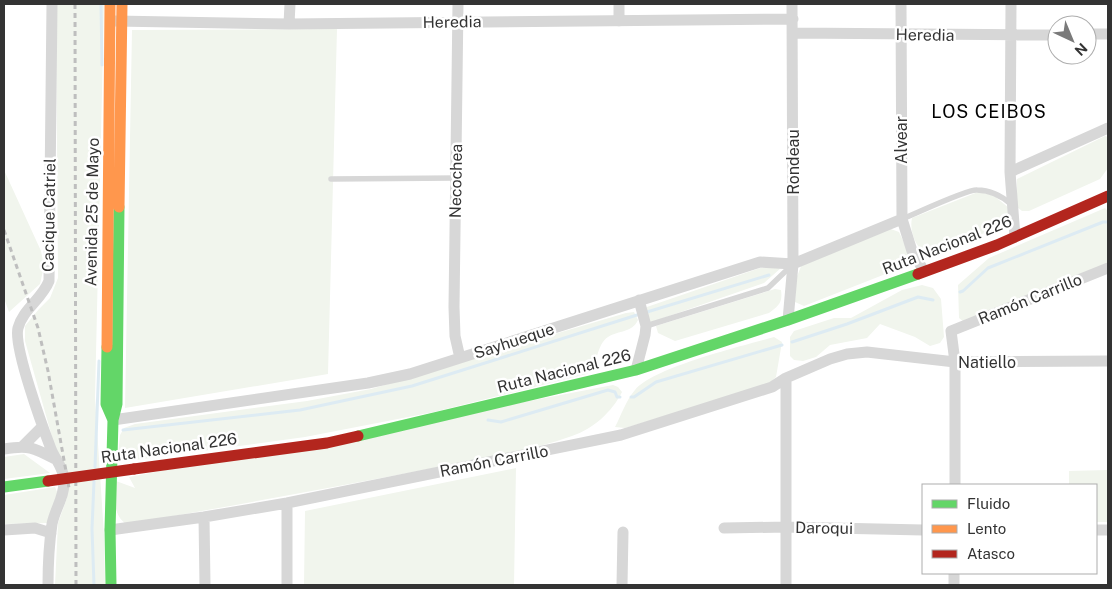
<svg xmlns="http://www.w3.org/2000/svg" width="1112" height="589" viewBox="0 0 1112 589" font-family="'Public Sans',sans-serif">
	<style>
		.green { fill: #f1f5ed }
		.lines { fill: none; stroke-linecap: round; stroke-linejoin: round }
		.stream { stroke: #ddebf3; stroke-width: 3 }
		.lane { stroke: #d7d7d7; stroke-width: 5.5 }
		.street { stroke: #d7d7d7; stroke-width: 11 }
		.fast { stroke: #63d668; stroke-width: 11 }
		.slow { stroke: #ff974d; stroke-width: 11 }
		.jam { stroke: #b3261e; stroke-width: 11 }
		.rail { stroke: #bebebe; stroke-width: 3; stroke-dasharray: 5 4; stroke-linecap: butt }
		.jam-bridge { stroke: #b3261e; stroke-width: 11 }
		.labels { text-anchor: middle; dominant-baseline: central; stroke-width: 5; stroke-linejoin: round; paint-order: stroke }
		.street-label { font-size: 16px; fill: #333; stroke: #fff }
		.neighbourhood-label { font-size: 18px; letter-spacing: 1px; fill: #000; stroke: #fff }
	</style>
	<rect width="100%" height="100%" fill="#fff"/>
	<path class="green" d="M56 4H104L95 398 104 535 105 585H55L58 523 67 498V490L25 341V326L39 309 50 298 58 278Z
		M337 29 328 374 125 408 132 30Z
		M1105 136 1108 137V168L1100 179 1029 211H1022L1017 207V179Z
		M4 170 41 251 44 266 40 284 9 312 4 298Z
		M978 192 993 195 1009 208 1010 216 1005 225 928 255C916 249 909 231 912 218Z
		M1105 208 1108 211V264L964 322 959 318 958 285 989 258Z
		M888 228 899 232 911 258V264L804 306 795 302 796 279 802 264Z
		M760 268H781L764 283 649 323 644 308Z
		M922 285 933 288 941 299 944 337 940 343 930 346 915 337 880 324 867 338 830 345 816 357 803 361 794 360 790 356V337L794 331 834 318H851L902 290Z
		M775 289 781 290C783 303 778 306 769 313L675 341 658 333 656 326Z
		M634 312 638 320C632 333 619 330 608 337 596 345 599 363 587 374L434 412 305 437 128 461 134 449 118 456 120 435 124 428 135 424 307 401 371 389 437 370 514 346 626 313Z
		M774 337 782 342 776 377 768 385 625 428 615 427C621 416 626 400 635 390 654 367 743 346 774 337Z
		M613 385 618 387 622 392C612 412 593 429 572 436 521 454 465 461 413 472 317 490 222 508 126 524 112 514 115 497 116 481L135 488 129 477Z
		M24 454 50 473 4 479V457Z
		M516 468 514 585H304L305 511Z
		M1108 470V522H1096V485H1069V471Z
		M55 487 58 494 47 523 4 524V495Z"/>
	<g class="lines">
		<path class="stream" d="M101 4 102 65
			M960 292 963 291 988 268 1103 222H1108
			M647 312 769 275
			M792 342 847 324 918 297 933 300
			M631 397H634L656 382 782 345
			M488 420 501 422 608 390 615 392 617 397H620
			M123 430 300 410 412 386 637 315
			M95 467 99 361
			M94 585 92 529 94 481"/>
		<path class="lane" d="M331 179 456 178
			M902 219C915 214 967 189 977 190 991 190 1002 196 1012 205
			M646 326 768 288 791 266"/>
		<path class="street" d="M458 4 454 307 455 336 460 358
			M901 4 902 219 912 251 924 271
			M1011 4 1010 172 1015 237
			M115 21 289 24 793 19
			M619 21V4
			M289 24 290 4
			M793 33 1057 35
			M1087 34H1108
			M1010 172 1108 128
			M788 320 793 264 792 4
			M636 370 645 335 646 326 639 300
			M786 378V585
			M113 420 368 383 410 374 760 262 793 264 902 219
			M23 446 42 427
			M4 449C28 445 33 447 55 459
			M955 485V362L951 331 1108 268
			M287 503V585
			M204 517 205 585
			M724 528 787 527 923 530
			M4 530 35 528 51 533
			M110 530 204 517 287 503 621 435 772 387 786 378 830 359 847 354 867 352 955 362 1108 361
			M1096 530H1108
			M48 585C48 565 49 544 52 524 55 509 65 496 64 480 64 469 55 459 51 449 43 428 13 346 18 328 23 309 42 299 49 281L52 4
			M622 585 623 532
			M954 585V573"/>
		<path class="fast" d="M107 347 106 404 113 420
			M358 436 636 370 788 320 918 274
			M4 487 48 481
			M111 585 110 530 113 420 117 404 119 207"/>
		<path class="slow" d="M119 207 122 4
			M107 347 110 4"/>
		<path class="jam" d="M918 274 997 245 1108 196
			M134 469 327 443 358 436"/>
		<path class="rail" d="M75 4 76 585
			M4 230 38 328 48 371 69 488"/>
		<path class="jam-bridge" d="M48 481 134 469"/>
	</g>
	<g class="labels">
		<g class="street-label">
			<text transform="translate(452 22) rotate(-1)">Heredia</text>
			<text transform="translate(925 35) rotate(1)">Heredia</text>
			<text transform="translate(901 140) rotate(-90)">Alvear</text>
			<text transform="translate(793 162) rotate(-90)">Rondeau</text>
			<text transform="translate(456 181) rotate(-89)">Necochea</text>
			<text transform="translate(92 212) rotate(-89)">Avenida 25 de Mayo</text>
			<text transform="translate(49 215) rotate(-89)">Cacique Catriel</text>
			<text transform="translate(947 245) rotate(-21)">Ruta Nacional 226</text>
			<text transform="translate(1030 299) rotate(-22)">Ramón Carrillo</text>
			<text transform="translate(514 341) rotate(-18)">Sayhueque</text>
			<text x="987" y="362">Natiello</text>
			<text transform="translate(564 371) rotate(-14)">Ruta Nacional 226</text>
			<text transform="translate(169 448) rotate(-8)">Ruta Nacional 226</text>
			<text transform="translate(494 461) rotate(-11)">Ramón Carrillo</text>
			<text transform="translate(824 528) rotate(1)">Daroqui</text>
		</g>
		<g class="neighbourhood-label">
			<text x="989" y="111">LOS CEIBOS</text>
		</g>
	</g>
	<rect width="1112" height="589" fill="none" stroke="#333333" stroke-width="10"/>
	<rect x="922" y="484" width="175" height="90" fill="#ffffff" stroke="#adadad"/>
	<rect x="932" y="500" width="25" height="8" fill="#63d668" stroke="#adadad"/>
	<text x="967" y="509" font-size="15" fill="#333333">Fluido</text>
	<rect x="932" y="525" width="25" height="8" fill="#ff974d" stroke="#adadad"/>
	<text x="967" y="534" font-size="15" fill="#333333">Lento</text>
	<rect x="932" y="550" width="25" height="8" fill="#b3261e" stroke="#adadad"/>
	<text x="967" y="559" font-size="15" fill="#333333">Atasco</text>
	<g transform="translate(1072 40) rotate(136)"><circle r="24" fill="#ffffff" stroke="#adadad"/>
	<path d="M0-4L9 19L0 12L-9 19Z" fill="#7a7a7a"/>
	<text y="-8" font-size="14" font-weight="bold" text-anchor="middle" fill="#333333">N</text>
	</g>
</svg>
